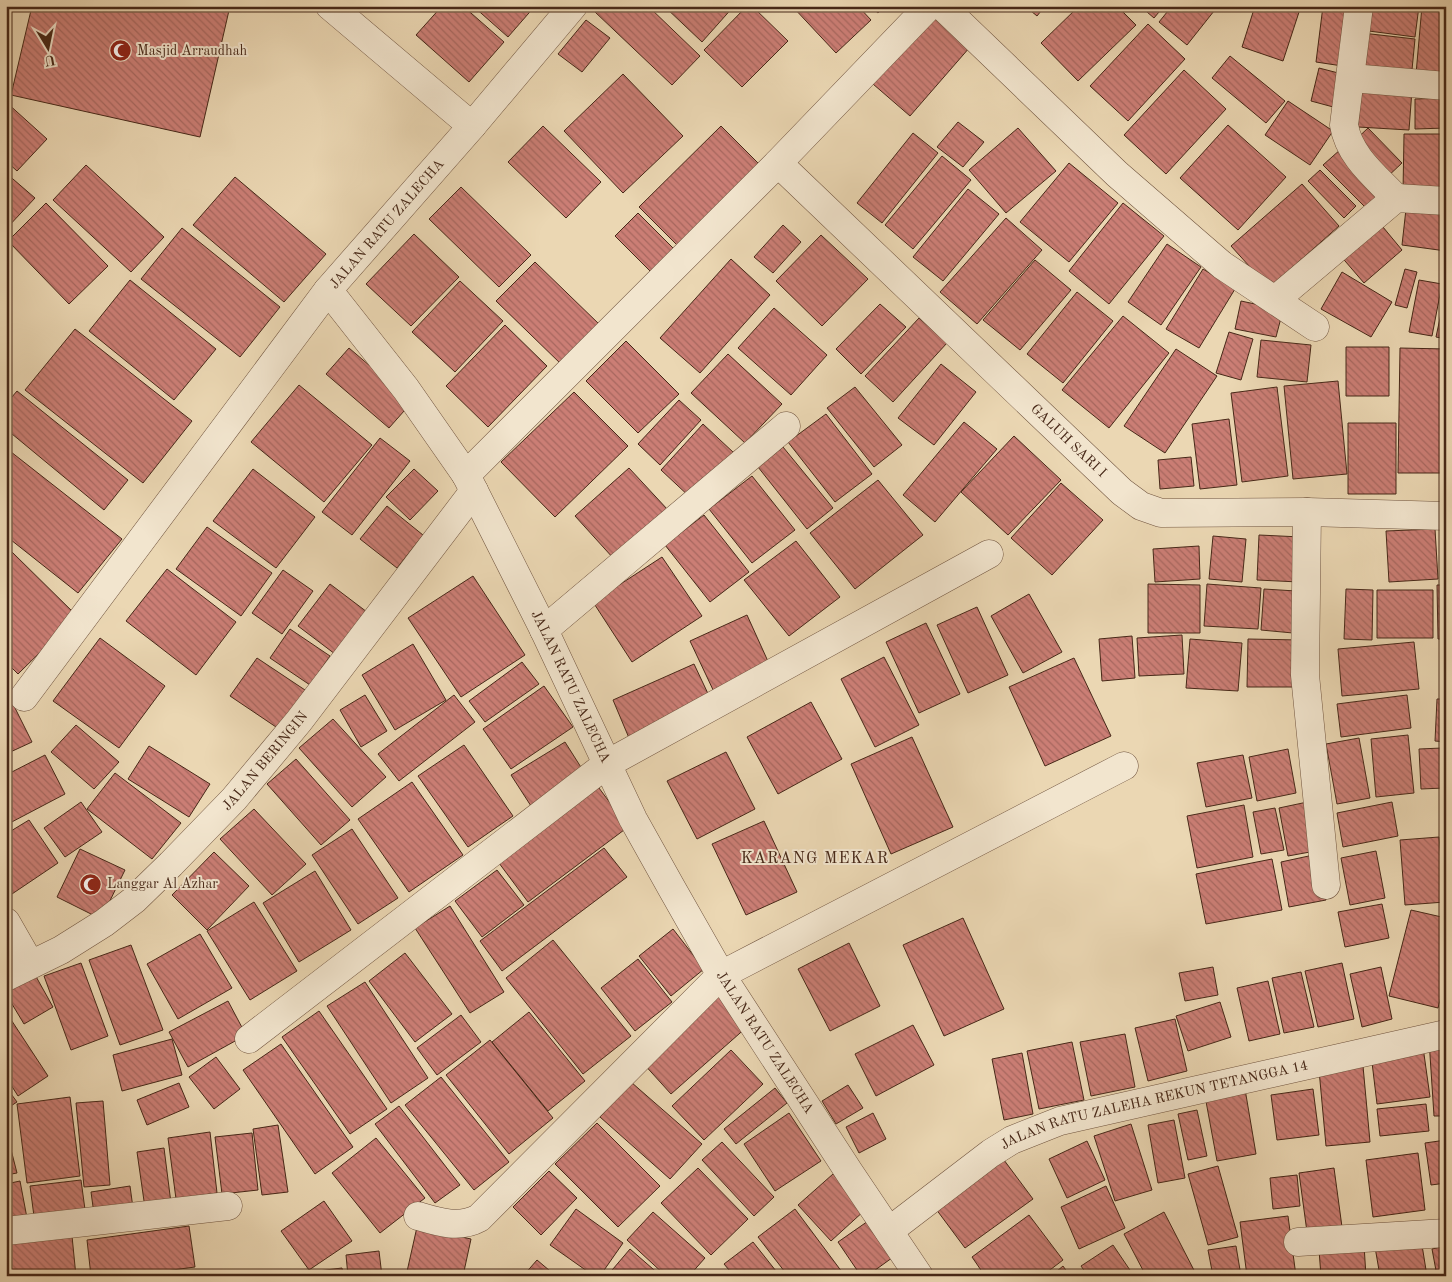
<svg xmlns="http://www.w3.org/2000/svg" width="1452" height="1282" viewBox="0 0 1452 1282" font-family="'Old Standard TT',serif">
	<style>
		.building { fill: url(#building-back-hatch); stroke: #472818 }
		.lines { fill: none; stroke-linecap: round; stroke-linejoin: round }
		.street-casing { stroke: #70543f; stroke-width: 29 }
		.street { stroke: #f2e5ce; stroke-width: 28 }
		.labels { text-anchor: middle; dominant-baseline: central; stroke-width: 4; stroke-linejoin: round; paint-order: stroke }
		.poi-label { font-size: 14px; fill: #472818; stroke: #f2e5ce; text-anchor: start }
		.street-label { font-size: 14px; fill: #472818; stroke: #f2e5ce }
		.quarter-label { font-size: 16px; letter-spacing: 1px; fill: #472818; stroke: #f2e5ce }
	</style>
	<defs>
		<pattern id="building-back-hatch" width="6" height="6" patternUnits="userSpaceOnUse" patternTransform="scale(1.25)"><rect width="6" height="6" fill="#cb7e75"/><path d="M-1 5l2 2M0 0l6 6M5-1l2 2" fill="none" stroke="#a7675f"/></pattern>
	</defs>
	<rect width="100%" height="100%" fill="#ebd7b3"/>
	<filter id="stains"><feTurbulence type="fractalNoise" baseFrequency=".004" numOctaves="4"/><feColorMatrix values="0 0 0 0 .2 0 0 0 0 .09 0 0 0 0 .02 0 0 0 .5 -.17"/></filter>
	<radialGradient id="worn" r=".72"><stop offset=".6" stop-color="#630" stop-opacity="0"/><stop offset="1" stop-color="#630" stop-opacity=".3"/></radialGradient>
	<path class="building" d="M32 6H230L200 137 11 95Z
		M442 6H463L504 42 469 82 416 35Z
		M473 6H535L508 37Z
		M601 6H648L700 56 672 85 595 12Z
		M664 6H734L702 42Z
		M747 6H752L788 41 742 87 704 50Z
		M792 6H858L871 20 836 53Z
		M870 6H885L878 13Z
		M1025 6H1045L1037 16Z
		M1079 6H1117L1136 25 1078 81 1041 43Z
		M1140 6H1164L1154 18Z
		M1172 6H1218L1187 45 1159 22Z
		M1255 6H1301L1283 61 1242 47Z
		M1323 6H1357L1349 67 1316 62Z
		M1364 6H1419L1415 37 1361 30Z
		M1422 6 1446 7V77L1416 74Z
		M932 15 970 47 910 116 873 84Z
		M586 20 610 38 582 72 558 54Z
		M1148 24 1185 59 1128 121 1090 86Z
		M1362 33 1415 39 1411 80 1358 74Z
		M1230 56 1285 101 1266 123 1212 78Z
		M1319 68 1346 75 1337 108 1311 101Z
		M1184 70 1226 109 1166 174 1124 135Z
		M623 74 683 136 623 193 564 131Z
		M1361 87 1412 90 1409 130 1358 127Z
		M1446 98V128L1415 129V99Z
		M1288 101 1333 131 1310 165 1265 135Z
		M6 102 47 139 17 171 6 161Z
		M958 122 984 142 963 167 937 147Z
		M1228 125 1286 177 1238 230 1180 178Z
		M543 126 601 182 566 218 508 162Z
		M721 126 761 166 679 247 639 207Z
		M1018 128 1056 171 1006 213 969 170Z
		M1368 128 1402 163 1385 179 1351 144Z
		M913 133 938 153 882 223 857 203Z
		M1404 134H1442V193L1403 192Z
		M1446 134V194H1444Z
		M1341 149 1383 191 1366 208 1323 165Z
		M942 156 971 180 913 249 885 225Z
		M1069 163 1118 203 1069 262 1020 222Z
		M86 165 164 237 131 272 53 200Z
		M1320 170 1356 206 1344 218 1308 181Z
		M6 173 35 198 6 229Z
		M235 177 326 254 284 302 193 225Z
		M1302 184 1339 226 1269 288 1231 246Z
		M461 187 531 255 499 287 429 219Z
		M968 189 999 214 943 281 913 257Z
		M46 203 108 266 69 304 8 241Z
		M1123 203 1164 236 1109 304 1069 271Z
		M1406 209 1446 215V251L1402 245Z
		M638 213 675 250 652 273 615 236Z
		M1006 218 1042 250 977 324 940 292Z
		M1378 221 1402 250 1364 283 1339 254Z
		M783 225 801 242 773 273 754 257Z
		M182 228 280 307 240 357 141 279Z
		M414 234 459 277 411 326 366 284Z
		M821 235 868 279 822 326 776 281Z
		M1167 244 1201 267 1161 325 1128 302Z
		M731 259 770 295 700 373 660 338Z
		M1035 260 1071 290 1020 350 983 320Z
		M535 262 600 325 562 365 496 301Z
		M1203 269 1235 289 1199 348 1166 329Z
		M1405 269 1417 272 1407 308 1395 305Z
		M1342 272 1392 302 1371 337 1321 309Z
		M130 280 216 349 174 400 89 331Z
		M1419 280 1442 284 1432 336 1409 332Z
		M460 281 503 321 455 372 412 332Z
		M1446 290V339L1436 337Z
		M1077 292 1113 321 1063 383 1027 354Z
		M1241 301 1283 310 1276 337 1235 329Z
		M880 304 906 327 861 374 836 349Z
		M774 308 827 355 791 395 738 348Z
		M1123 316 1169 353 1109 428 1062 390Z
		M919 318 947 343 893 402 865 376Z
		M505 325 547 366 488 427 446 386Z
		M75 329 192 421 143 483 25 390Z
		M1229 332 1253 339 1241 380 1216 373Z
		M1261 340 1311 345 1307 382 1257 377Z
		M626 341 679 394 638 433 586 381Z
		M1346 347H1389V396H1346Z
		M349 348 412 402 389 428 326 374Z
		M1400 348 1446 349V473H1398Z
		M1176 349 1217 376 1165 453 1124 426Z
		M728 354 782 404 745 443 691 393Z
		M941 364 976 392 934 445 898 418Z
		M1338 381 1347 474 1293 479 1284 386Z
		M299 385 372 445 324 502 251 442Z
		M855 387 902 445 874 467 827 408Z
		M1277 387 1288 476 1242 482 1231 393Z
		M17 391 128 480 104 510 6 429V404Z
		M574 392 628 446 555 517 501 462Z
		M679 400 701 420 660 465 638 444Z
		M826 414 872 474 835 502 788 442Z
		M1229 419 1237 485 1200 489 1192 424Z
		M964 422 997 449 935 522 903 495Z
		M1348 423H1396V494H1348Z
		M703 424 734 453 692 499 661 470Z
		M1014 436 1061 480 1008 535 961 492Z
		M380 438 410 461 352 535 322 512Z
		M783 447 833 508 807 529 758 467Z
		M6 448 122 539 78 593 6 536Z
		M1191 457 1194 486 1160 489 1158 460Z
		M629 468 668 510 614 559 575 516Z
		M253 469 315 517 276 568 213 521Z
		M414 469 438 491 410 520 386 497Z
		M752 476 795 530 752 563 709 509Z
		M878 480 923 535 855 589 810 533Z
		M1061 483 1103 520 1052 575 1011 538Z
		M387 506 423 535 397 568 360 539Z
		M704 515 749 572 710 602 665 545Z
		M207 527 272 573 241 616 176 569Z
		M1435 529 1438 579 1389 582 1386 531Z
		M1259 535 1301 537 1299 582 1257 580Z
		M1213 536 1246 539 1242 582 1209 579Z
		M796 541 840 597 789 636 744 580Z
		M1199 546 1200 579 1155 582 1153 549Z
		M12 552 77 616 18 674 6 662V558Z
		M662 557 702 616 632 662 593 602Z
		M167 569 236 622 196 675 126 621Z
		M283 570 313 591 282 634 252 613Z
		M473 576 525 655 461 697 408 618Z
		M330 584 367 612 335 654 298 626Z
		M1148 584 1200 585V633H1148Z
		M1207 584 1261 588 1258 629 1204 626Z
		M1437 585H1446V639H1438Z
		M1264 589 1296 591 1293 633 1261 630Z
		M1346 589 1373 590 1372 640 1344 639Z
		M1377 590H1433V638H1377Z
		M1029 594 1062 652 1023 673 991 616Z
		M977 607 1008 675 968 693 937 625Z
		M747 615 771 668 715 694 690 641Z
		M926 623 960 694 919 713 886 642Z
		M290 629 330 656 310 685 270 658Z
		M1182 635 1184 674 1139 676 1137 638Z
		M1132 636 1135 678 1102 681 1099 639Z
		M100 638 165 686 119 748 53 701Z
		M1190 639 1242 643 1238 691 1186 688Z
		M1248 639 1300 640 1299 687H1247Z
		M1414 642 1419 689 1342 696 1338 649Z
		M413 644 446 700 395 730 362 675Z
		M884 657 919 725 875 747 841 679Z
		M257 658 305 690 279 729 230 696Z
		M1074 658 1111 736 1045 766 1009 687Z
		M522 662 539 684 485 722 469 701Z
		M694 664 711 700 629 738 613 700Z
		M544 686 573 727 511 769 483 729Z
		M6 690 32 742 6 754Z
		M365 695 387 731 361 747 340 710Z
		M454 695 475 722 399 781 378 754Z
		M1407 695 1411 728 1341 737 1337 704Z
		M1437 699H1446V742L1435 741Z
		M811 702 842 759 778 794 747 737Z
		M333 719 386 777 352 807 299 748Z
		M76 725 119 762 94 789 51 752Z
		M1408 735 1414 793 1376 797 1371 739Z
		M912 737 953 827 891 854 851 764Z
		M1359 738 1370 798 1337 804 1326 744Z
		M565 742 584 772 531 806 511 775Z
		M464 745 513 816 468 847 418 776Z
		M149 746 210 784 189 817 128 779Z
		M1442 748 1444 788 1421 789 1419 749Z
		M1288 749 1296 793 1257 801 1249 757Z
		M726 752 755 809 697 839 667 781Z
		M45 755 65 794 6 825V775Z
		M1243 755 1252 798 1206 807 1197 763Z
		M296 759 350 820 321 845 267 784Z
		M115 773 181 823 152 859 87 809Z
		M412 782 463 855 409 892 358 819Z
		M596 784 628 827 528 902 496 859Z
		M1312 801 1321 850 1288 856 1279 808Z
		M81 802 102 832 65 857 44 828Z
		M1392 802 1398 836 1343 847 1337 813Z
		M1244 805 1253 857 1197 868 1187 816Z
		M1275 808 1284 850 1261 854 1253 812Z
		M254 809 306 864 272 895 220 839Z
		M29 820 58 863 6 898V834Z
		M764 821 797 892 746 915 712 844Z
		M352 829 398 898 358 924 312 855Z
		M1439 837 1445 902 1405 905 1400 840Z
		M604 848 627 877 502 971 480 941Z
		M80 849 125 870 101 919 57 897Z
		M1376 851 1385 898 1350 905 1341 858Z
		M214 852 249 886 207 930 172 895Z
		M1318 854 1326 900 1289 907 1281 862Z
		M1272 859 1282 910 1206 924 1196 874Z
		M497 870 524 905 482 937 455 901Z
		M315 871 351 930 299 962 263 903Z
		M254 902 297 971 250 1000 207 931Z
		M1382 904 1389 938 1345 947 1338 912Z
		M450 906 504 992 470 1013 415 928Z
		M1411 910 1446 918V977L1438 1008 1389 996Z
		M963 918 1004 1009 944 1036 903 945Z
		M673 929 704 969 671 996 639 956Z
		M200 934 232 988 178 1019 147 964Z
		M553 940 631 1036 583 1074 506 978Z
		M849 943 880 1006 830 1031 798 969Z
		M131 945 163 1030 120 1045 89 960Z
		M405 953 452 1014 415 1042 369 981Z
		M638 959 672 1002 635 1031 601 988Z
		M81 963 108 1036 71 1050 44 976Z
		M1342 963 1354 1019 1318 1027 1305 971Z
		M1213 967 1218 995 1185 1001 1179 973Z
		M1381 967 1392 1019 1362 1027 1350 974Z
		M1301 972 1314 1027 1284 1033 1272 978Z
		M34 973 53 1007 24 1024 6 994V988Z
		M1268 981 1280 1034 1249 1041 1237 988Z
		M365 982 428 1078 391 1103 327 1006Z
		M718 994 748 1026 671 1094 642 1062Z
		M228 1001 246 1035 188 1067 169 1032Z
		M1220 1002 1231 1037 1188 1051 1176 1016Z
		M319 1011 387 1109 350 1134 282 1037Z
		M6 1012 48 1076 18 1096 6 1077Z
		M529 1012 585 1081 548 1111 492 1042Z
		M461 1015 481 1042 437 1075 417 1048Z
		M1175 1019 1187 1071 1148 1081 1135 1028Z
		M913 1025 934 1065 876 1096 855 1054Z
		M1125 1034 1135 1087 1091 1096 1080 1042Z
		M172 1039 182 1075 122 1091 113 1055Z
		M1446 1039V1116H1434L1429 1040Z
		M490 1040 553 1118 509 1154 446 1075Z
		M1072 1042 1084 1100 1039 1109 1027 1051Z
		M281 1044 353 1147 315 1174 243 1070Z
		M1423 1047 1430 1097 1377 1104 1371 1054Z
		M731 1050 763 1084 704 1140 672 1106Z
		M1022 1053 1033 1114 1004 1120 992 1059Z
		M216 1057 240 1089 214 1109 189 1077Z
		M1363 1066 1370 1142 1326 1146 1319 1070Z
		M441 1077 509 1162 474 1190 405 1105Z
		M631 1082 702 1144 670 1179 600 1117Z
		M179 1083 189 1107 147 1125 137 1100Z
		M848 1085 863 1108 836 1124 822 1101Z
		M6 1087 17 1102 6 1109Z
		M775 1088 787 1103 736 1144 724 1129Z
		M1245 1089 1256 1154 1217 1161 1205 1096Z
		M1313 1089 1319 1135 1277 1140 1271 1095Z
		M70 1097 80 1176 27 1183 17 1104Z
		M103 1101 110 1185 84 1187 76 1103Z
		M1426 1104 1429 1131 1380 1136 1377 1109Z
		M399 1106 460 1185 435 1203 375 1124Z
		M1197 1110 1207 1156 1188 1160 1178 1114Z
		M789 1113 821 1161 775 1191 744 1144Z
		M873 1113 886 1139 859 1153 846 1127Z
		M1174 1120 1185 1178 1158 1183 1148 1125Z
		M597 1123 660 1186 618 1227 555 1164Z
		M1131 1124 1152 1190 1115 1201 1094 1136Z
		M278 1125 288 1192 262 1195 253 1129Z
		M6 1130 17 1173 6 1175Z
		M210 1132 217 1193 176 1199 168 1138Z
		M252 1133 258 1190 222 1194 215 1137Z
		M376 1138 425 1198 380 1233 332 1173Z
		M1446 1140V1183L1431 1185 1425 1143Z
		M1087 1141 1105 1180 1067 1198 1049 1159Z
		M722 1142 774 1197 754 1216 702 1160Z
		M164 1148 172 1211 146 1215 137 1152Z
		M1418 1153 1425 1210 1373 1217 1366 1160Z
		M1001 1156 1033 1199 965 1248 933 1205Z
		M1218 1166 1238 1237 1208 1245 1188 1174Z
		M698 1168 748 1219 711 1255 661 1203Z
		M1334 1168 1342 1227 1307 1232 1299 1173Z
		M549 1171 577 1198 541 1235 513 1207Z
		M833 1174 865 1210 831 1241 798 1205Z
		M1297 1175 1300 1206 1273 1209 1270 1178Z
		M81 1180 86 1217 35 1224 30 1186Z
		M20 1181 27 1218 6 1223V1184Z
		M130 1186 133 1208 94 1214 91 1192Z
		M1106 1186 1125 1228 1079 1249 1061 1207Z
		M324 1201 352 1241 309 1270 281 1231Z
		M576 1209 623 1243 600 1276H594L550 1245Z
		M795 1209 845 1276H788L758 1237Z
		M653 1212 705 1258 689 1276H666L627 1240Z
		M1164 1212 1197 1276H1146L1124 1234Z
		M1029 1215 1063 1260 1042 1276H985L972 1257Z
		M1288 1216 1296 1276H1247L1240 1222Z
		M871 1219 896 1255 867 1276H861L838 1242Z
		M189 1226 195 1267 127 1276H91L87 1240Z
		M417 1227 471 1239 463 1276H406Z
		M72 1236 76 1276H6V1241Z
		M1421 1239 1427 1276H1380L1375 1247Z
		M753 1242 780 1276H734L724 1264Z
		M1113 1245 1134 1276H1088L1081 1266Z
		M1364 1245 1366 1276H1321L1319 1250Z
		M1236 1246 1241 1276H1213L1208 1250Z
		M1446 1246V1276H1437L1432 1249Z
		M630 1249 661 1276H607Z
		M379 1251 382 1276H348L346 1255Z
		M537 1260 556 1276H523Z
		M1063 1266 1070 1276H1051Z
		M342 1268 343 1276H310V1272Z
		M302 1272 303 1276H275Z"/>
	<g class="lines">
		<defs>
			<g id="street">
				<path d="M330 6 472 126"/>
				<path id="s1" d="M573 6 472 126 328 290 406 389 466 475 544 630 633 819 671 887 721 975 849 1172 919 1276"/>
				<path d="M942 6 1117 174 1222 265 1315 327"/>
				<path d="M1359 6 1344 125C1349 156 1375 176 1396 198"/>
				<path d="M1351 78 1446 86"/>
				<path id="s2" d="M778 163 1122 492 1141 506 1161 513 1307 512 1446 516"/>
				<path d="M1275 300 1396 198 1446 201"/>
				<path d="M466 475 778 163 929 6"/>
				<path d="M1307 512 1305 675 1326 885"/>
				<path d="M544 630 786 426"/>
				<path d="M24 697 328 290"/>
				<path d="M6 922 30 964"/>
				<path id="s3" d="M6 977 61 950 104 923 134 900 171 864 234 799 299 721 474 491"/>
				<path d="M249 1039 607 764 989 554"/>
				<path d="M418 1216C438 1222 459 1229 479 1218L721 975 1124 766"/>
				<path d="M6 1231 228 1206"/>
				<path id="s4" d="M889 1231 991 1153 1012 1140 1060 1121 1446 1034"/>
				<path d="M1298 1242 1446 1233"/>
			</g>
		</defs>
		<use href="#street" class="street-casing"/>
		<use href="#street" class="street"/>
	</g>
	<defs>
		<symbol id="mosque-disc" viewBox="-11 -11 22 22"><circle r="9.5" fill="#8f2418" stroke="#f2e5ce"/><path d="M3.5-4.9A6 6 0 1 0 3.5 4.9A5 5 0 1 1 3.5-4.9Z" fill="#fff"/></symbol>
	</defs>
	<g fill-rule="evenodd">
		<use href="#mosque-disc" x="108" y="38" width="25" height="25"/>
		<use href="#mosque-disc" x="78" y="872" width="25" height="25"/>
	</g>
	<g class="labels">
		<g class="poi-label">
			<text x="137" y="51">Masjid Arraudhah</text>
			<text x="107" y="884">Langgar Al Azhar</text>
		</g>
		<g class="street-label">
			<text transform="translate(387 224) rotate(-49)">JALAN RATU ZALECHA</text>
			<text stroke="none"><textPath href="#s2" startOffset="402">GALUH SARI I</textPath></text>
			<text stroke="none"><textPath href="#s1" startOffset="842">JALAN RATU ZALECHA</textPath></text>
			<text stroke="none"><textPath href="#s3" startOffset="341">JALAN BERINGIN</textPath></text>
			<text stroke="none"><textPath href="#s1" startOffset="1248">JALAN RATU ZALECHA</textPath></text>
			<text stroke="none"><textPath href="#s4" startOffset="300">JALAN RATU ZALEHA REKUN TETANGGA 14</textPath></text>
		</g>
		<g class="quarter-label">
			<text x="815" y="859">KARANG MEKAR</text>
		</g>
	</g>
	<rect width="1452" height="1282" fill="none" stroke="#ebd7b3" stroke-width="25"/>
	<rect x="8" y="8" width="1437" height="1267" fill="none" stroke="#472818" stroke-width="2.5"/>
	<rect x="12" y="12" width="1427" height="1257" fill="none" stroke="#472818"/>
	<g transform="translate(48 48) rotate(170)" stroke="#f2e5ce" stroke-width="4" paint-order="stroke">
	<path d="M0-4L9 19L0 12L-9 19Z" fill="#472818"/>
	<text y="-8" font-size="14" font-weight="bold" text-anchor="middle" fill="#472818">U</text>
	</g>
	<rect width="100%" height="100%" filter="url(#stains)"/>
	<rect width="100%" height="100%" fill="url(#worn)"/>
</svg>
